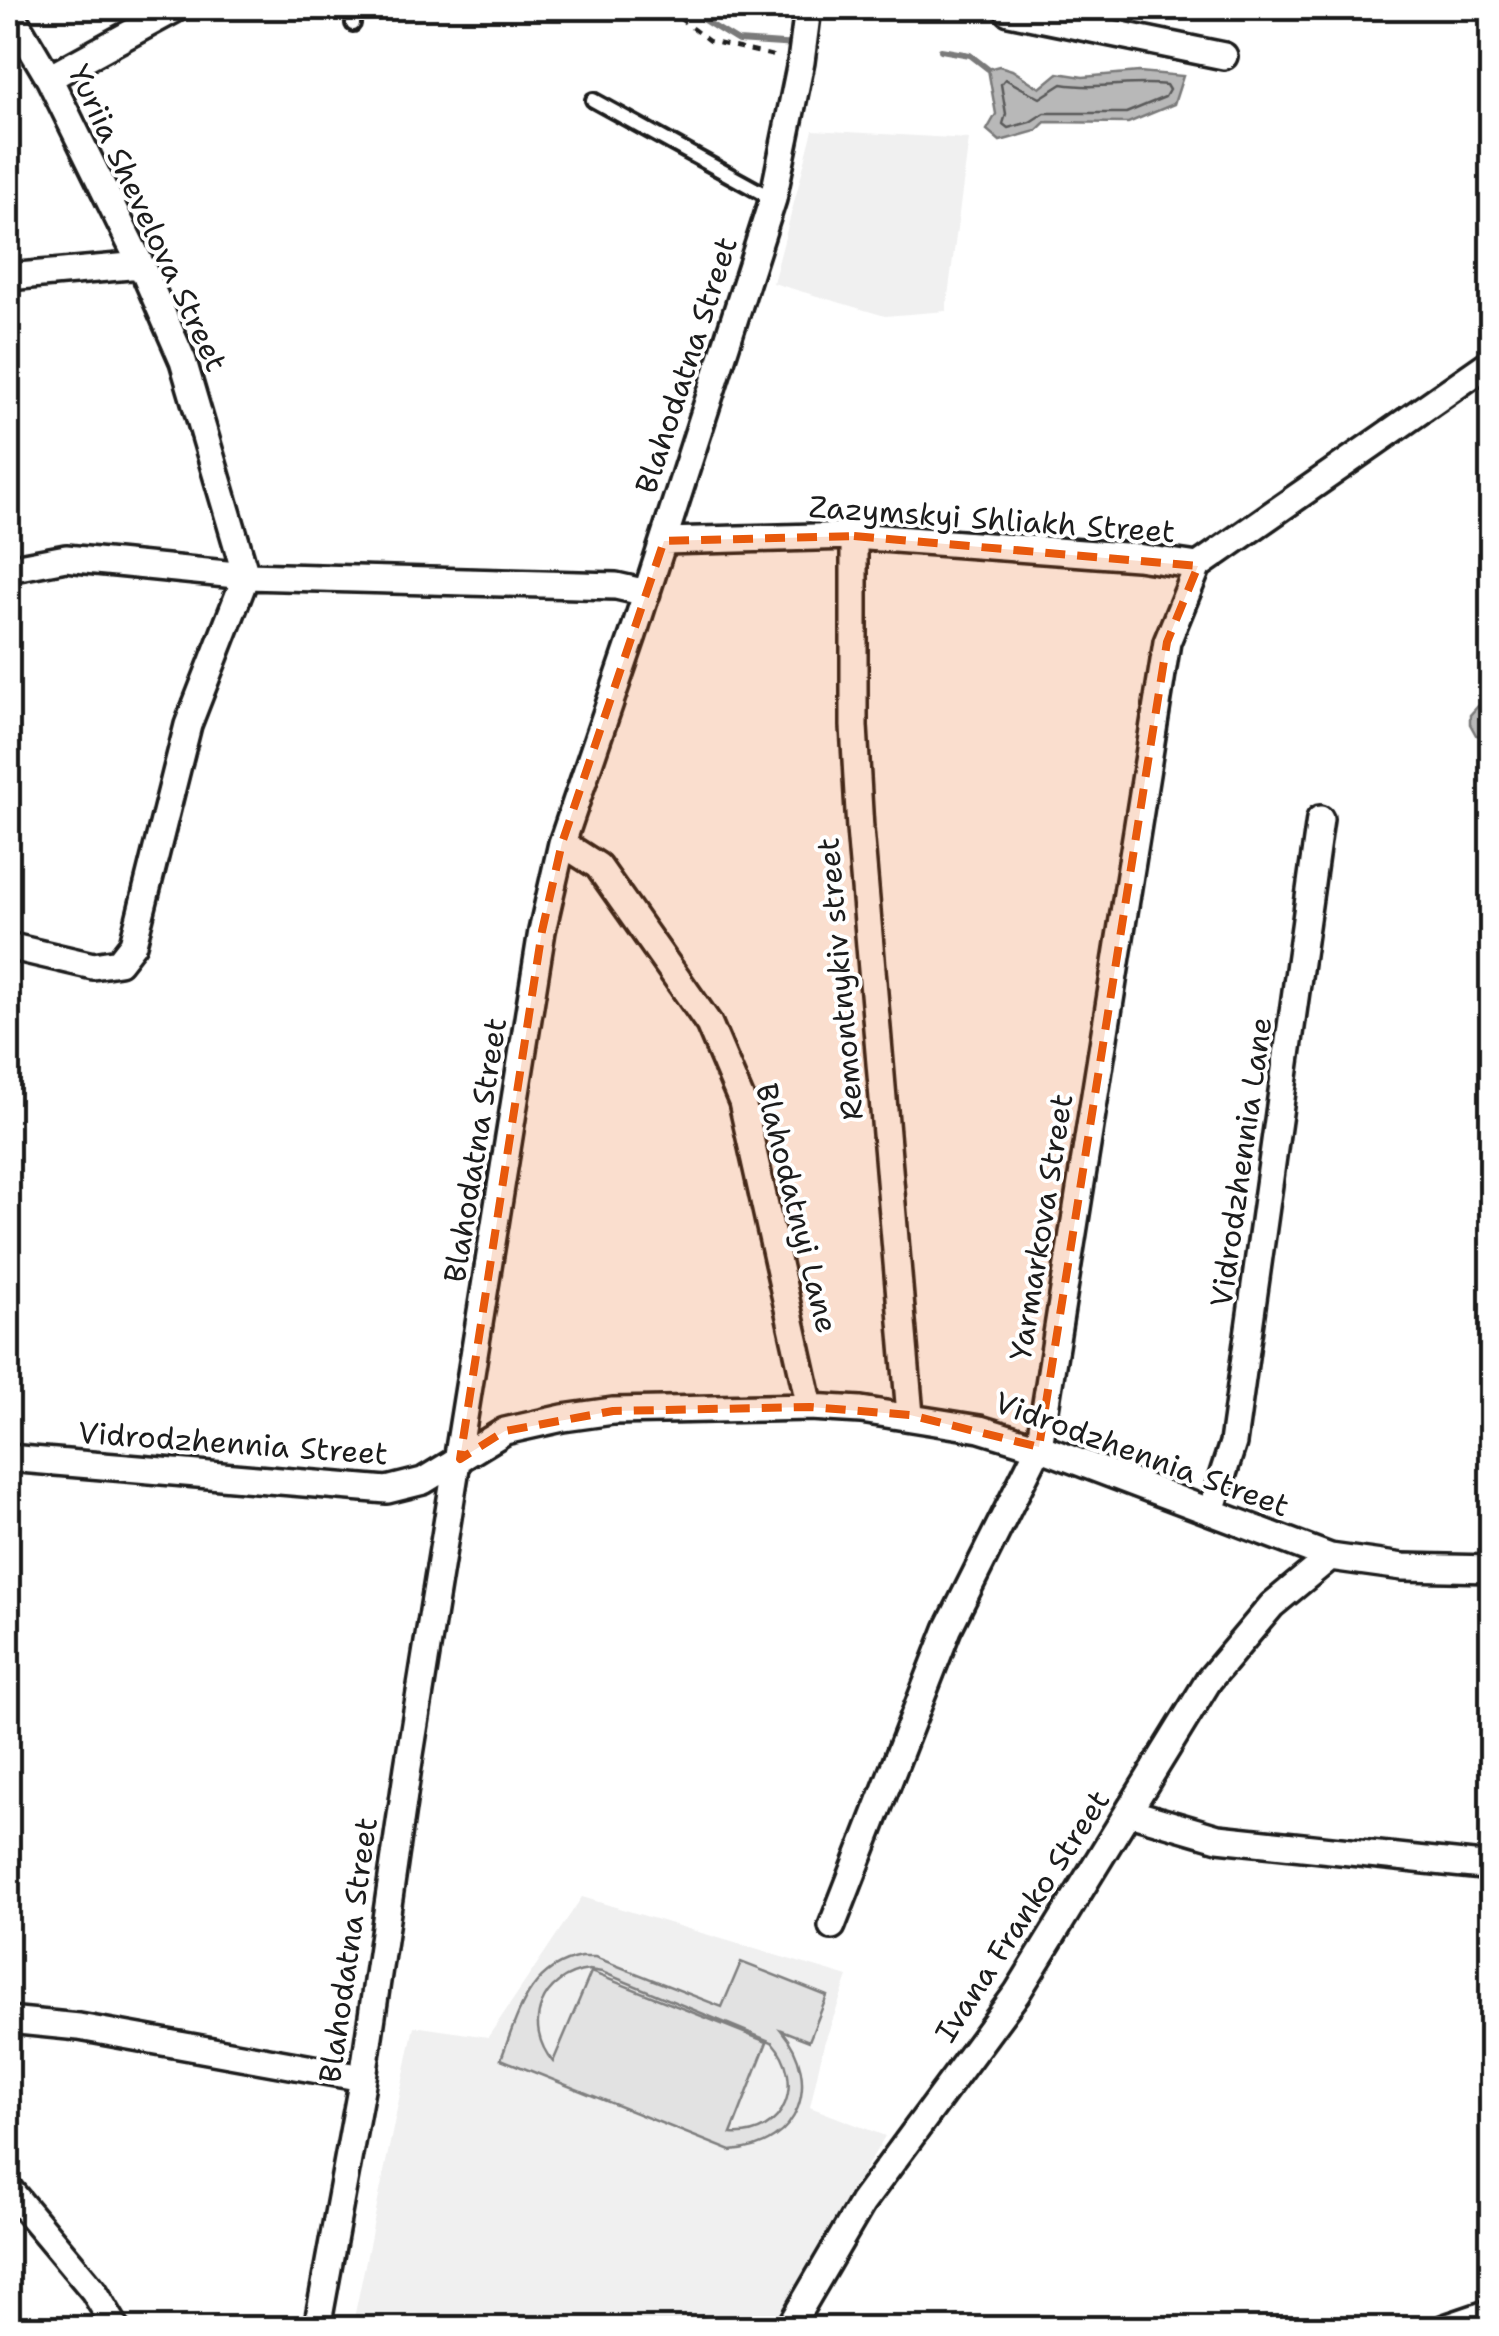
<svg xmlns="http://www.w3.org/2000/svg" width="1499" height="2336" viewBox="0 0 1499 2336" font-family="'Shantell Sans',sans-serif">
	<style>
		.built { fill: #f0f0f0 }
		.garden { fill: #e2e2e2; stroke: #7f7f7f; stroke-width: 2.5; fill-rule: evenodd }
		.water { fill: #b8b8b8; stroke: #7a7a7a; stroke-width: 2.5 }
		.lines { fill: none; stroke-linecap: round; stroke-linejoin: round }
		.shore { stroke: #5a5a5a; stroke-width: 2.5 }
		.stream { stroke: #7a7a7a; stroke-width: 6 }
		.lane-casing { stroke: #1c1c1c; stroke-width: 20 }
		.street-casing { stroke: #1c1c1c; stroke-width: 32 }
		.path { stroke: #1c1c1c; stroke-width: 4; stroke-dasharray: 8 8; stroke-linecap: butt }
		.lane { stroke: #fff; stroke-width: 12 }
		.street { stroke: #fff; stroke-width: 25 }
		.marked { fill: #e8590c; fill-opacity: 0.2; stroke: #e8590c; stroke-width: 8; stroke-dasharray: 20 12; stroke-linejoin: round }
		.labels { text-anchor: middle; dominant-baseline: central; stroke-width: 8; stroke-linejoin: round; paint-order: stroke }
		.street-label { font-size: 30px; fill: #1c1c1c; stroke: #fff }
	</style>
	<rect width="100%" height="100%" fill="#fff"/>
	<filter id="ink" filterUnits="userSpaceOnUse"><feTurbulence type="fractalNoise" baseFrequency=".01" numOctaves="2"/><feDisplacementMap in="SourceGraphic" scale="20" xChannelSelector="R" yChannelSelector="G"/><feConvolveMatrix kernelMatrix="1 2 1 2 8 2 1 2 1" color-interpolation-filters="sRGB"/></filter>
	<g filter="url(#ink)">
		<path class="built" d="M813 130 969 139 946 311 885 316 773 283Z
			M582 1897 848 1977 824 2044 810 2107 885 2136 770 2328H352L414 2026 488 2037Z"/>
		<path class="garden" d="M581 1957H595L722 2007 741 1962 827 1996 809 2041 781 2030C823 2081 800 2147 731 2151L501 2059C518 2015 528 1967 581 1957ZM589 1970 602 1972 772 2042C806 2080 786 2138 731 2134L767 2042 591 1972 553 2062C522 2025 541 1976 589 1970Z"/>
		<path class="water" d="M999 66 1012 70 1040 88 1058 73 1083 77 1139 72 1183 76 1174 104 1128 123 1045 122 1036 131 1000 141 987 130 996 114 988 69Z
			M1491 700V738L1476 735 1470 724V715L1478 706Z"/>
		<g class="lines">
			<path class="shore" d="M1005 79 1040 98 1062 84C1097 90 1131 81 1166 85L1169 90 1165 97 1126 113H1044L1030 122 1008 128 1003 124 1006 114 1001 84Z"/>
			<path class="stream" d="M684 8 738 41 797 45
				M941 50 970 55 988 69"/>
			<defs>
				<path id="lane" d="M353 24 354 8
					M593 100 773 199"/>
				<path id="street" d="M1010 8 1009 12 1224 56
					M8 9 49 78 141 265 183 361 246 576 188 725 133 944 119 962 93 966 8 946
					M49 78 177 8
					M8 277 141 265
					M854 536V726L860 829 910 1415
					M664 541 854 536 1137 557 1198 566 1492 361
					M8 569 66 558 246 576 616 586 647 593
					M562 843 598 866 709 1024 742 1102 810 1407
					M8 1458 387 1490 423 1481 505 1431 563 1418 613 1411 810 1407 861 1410 980 1429 1039 1447 1330 1557 1403 1567 1492 1569
					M1211 1511 1233 1443 1320 819
					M1129 1812 1218 1838 1492 1867
					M832 1926 948 1629 1039 1447 1167 642 1198 566
					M8 2020 79 2027 363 2078
					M8 2188 94 2291 116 2328
					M317 2328 363 2078 408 1767 542 931 562 843 633 635 773 199 801 62 808 8
					M789 2328 862 2203 1017 1993 1209 1680 1272 1605 1330 1557
					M1445 2328 1492 2312"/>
			</defs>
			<use href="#lane" class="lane-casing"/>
			<use href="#street" class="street-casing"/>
			<path class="path" d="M666 8 709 41 778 57"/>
			<use href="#lane" class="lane"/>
			<use href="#street" class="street"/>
		</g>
	</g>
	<path class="marked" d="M854 536 1198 566 1167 642 1039 1447 910 1415 810 1407 613 1411 505 1431 460 1459 542 931 562 843 664 541Z"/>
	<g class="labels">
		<g class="street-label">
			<text transform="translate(148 218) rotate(65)">Yuriia Shevelova Street</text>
			<text transform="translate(686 365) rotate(-72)">Blahodatna Street</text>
			<text transform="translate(992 519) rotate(4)">Zazymskyi Shliakh Street</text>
			<text transform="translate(840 979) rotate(-95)">Remontnykiv street</text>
			<text transform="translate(475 1150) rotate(-81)">Blahodatna Street</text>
			<text transform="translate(1241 1162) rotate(-82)">Vidrodzhennia Lane</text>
			<text transform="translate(797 1208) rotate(76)">Blahodatnyi Lane</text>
			<text transform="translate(1041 1227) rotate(-81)">Yarmarkova Street</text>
			<text transform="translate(233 1443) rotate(4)">Vidrodzhennia Street</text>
			<text transform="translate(1142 1454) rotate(20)">Vidrodzhennia Street</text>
			<text transform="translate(1022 1916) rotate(-57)">Ivana Franko Street</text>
			<text transform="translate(348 1950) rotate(-82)">Blahodatna Street</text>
		</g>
	</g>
	<rect width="1499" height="2336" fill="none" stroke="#fff" stroke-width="40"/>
	<rect x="20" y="20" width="1459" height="2296" fill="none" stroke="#1c1c1c" stroke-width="4" filter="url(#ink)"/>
</svg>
